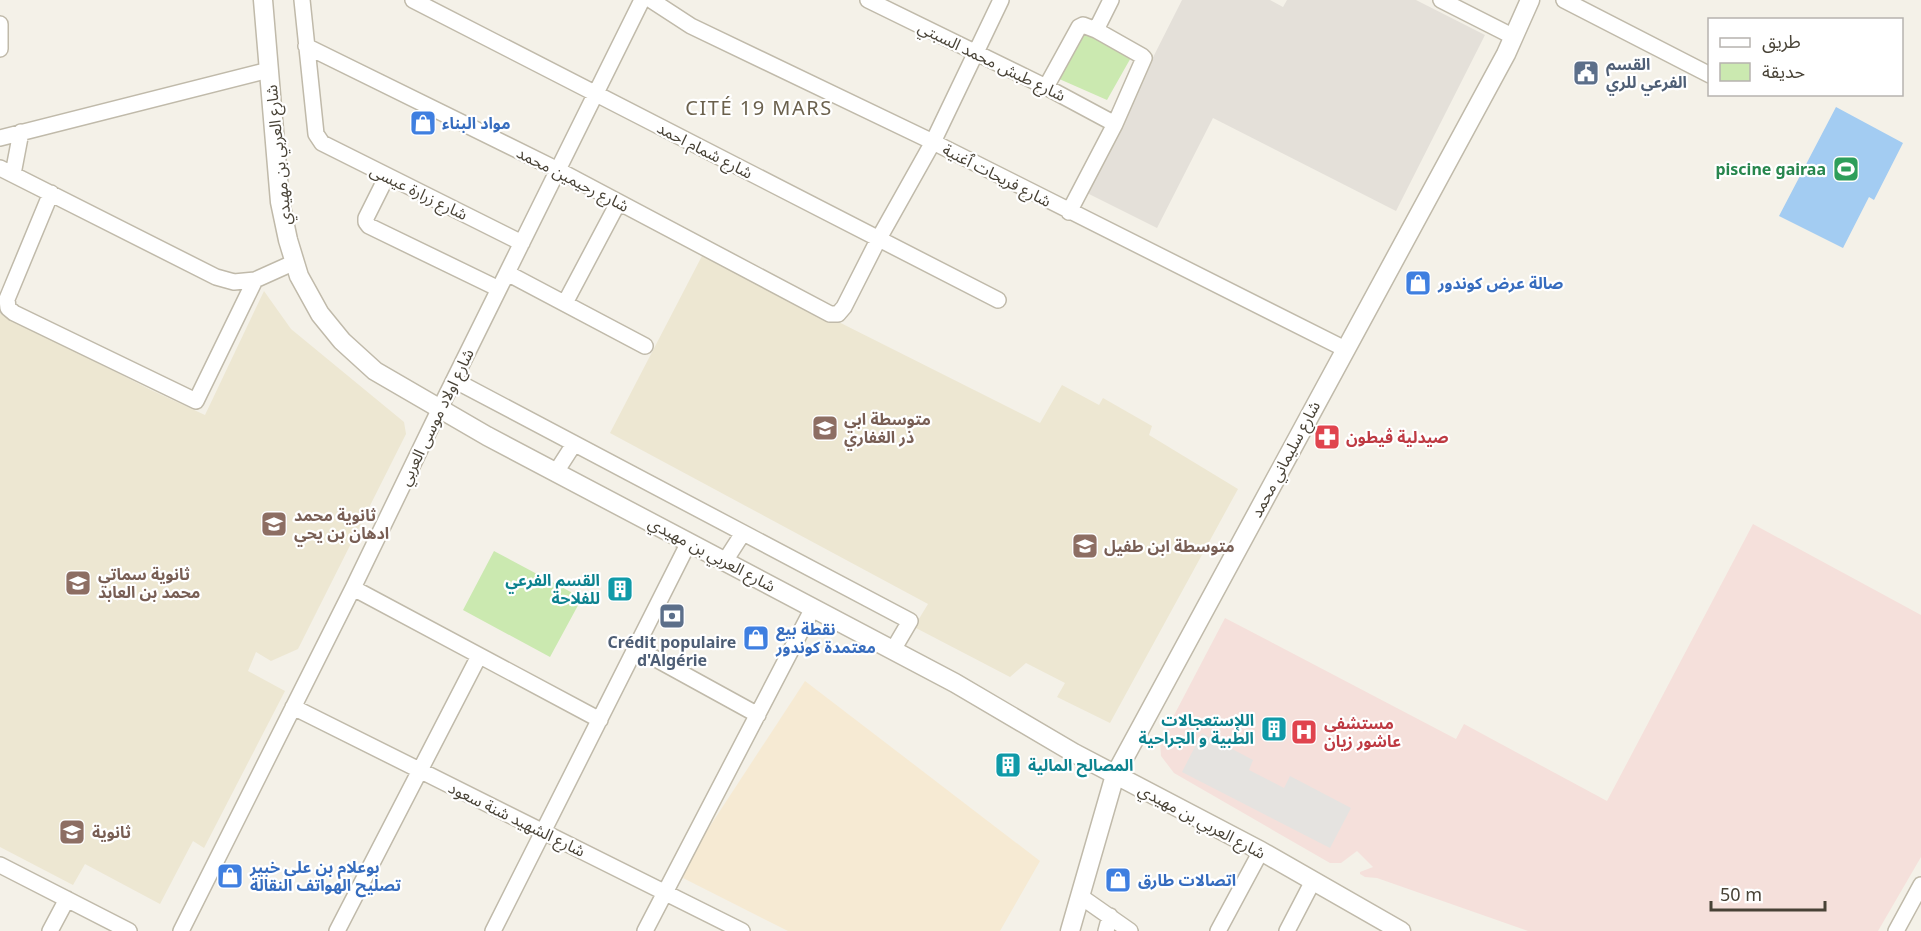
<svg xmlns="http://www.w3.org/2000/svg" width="1921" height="931" viewBox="0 0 1921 931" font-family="'Noto Sans','Noto Sans Arabic',sans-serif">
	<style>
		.commercial { fill: #f6ead3 }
		.industrial { fill: #e4e0d9 }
		.education { fill: #ede7d2 }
		.medical { fill: #f5e0db }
		.green { fill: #cbe9b0 }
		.parking { fill: #e5e3e0 }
		.water { fill: #a3ccf2 }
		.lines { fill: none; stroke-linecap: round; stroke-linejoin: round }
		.minor-casing { stroke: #c0baaa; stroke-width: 18 }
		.tertiary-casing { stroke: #c0baaa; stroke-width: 21 }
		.minor { stroke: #fff; stroke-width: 15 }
		.tertiary { stroke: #fff; stroke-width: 18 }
		.labels { text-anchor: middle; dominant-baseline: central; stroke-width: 4.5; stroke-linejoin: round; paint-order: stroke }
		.street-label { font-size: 16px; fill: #484236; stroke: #fff }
		.service-label { font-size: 16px; font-weight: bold; fill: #4e5e75; stroke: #fff; text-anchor: start }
		.shop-label { font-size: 16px; font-weight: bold; fill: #366cbe; stroke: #fff; text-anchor: start }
		.leisure-label { font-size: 16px; font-weight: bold; fill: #27864d; stroke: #fff; text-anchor: end }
		.education-label { font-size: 16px; font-weight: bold; fill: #785e54; stroke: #fff; text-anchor: start }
		.health-label { font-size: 16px; font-weight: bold; fill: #be3a42; stroke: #fff; text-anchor: start }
		.culture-label { font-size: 16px; font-weight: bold; fill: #0d838f; stroke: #fff; text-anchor: end }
		.quarter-label { font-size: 20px; letter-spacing: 1.5px; fill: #6b614d; stroke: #fff }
	</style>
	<rect width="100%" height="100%" fill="#f4f1e8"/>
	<path class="commercial" d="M805 681 1040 861 1000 931H788L683 878 691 855Z"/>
	<path class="industrial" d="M1182 0H1270L1283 7 1287 0H1416L1485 35 1396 211 1213 118 1157 228 1085 192Z"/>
	<path class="education" d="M703 254 1040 423 1062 385 1099 405 1103 398 1152 426 1149 435 1238 489 1110 723 1057 697 1065 683 1026 663 1010 677 914 627 928 604 610 433Z
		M264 291 291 329 404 422 406 434 298 649 271 661 256 652 248 671 285 691 204 848 193 841 160 904 85 864 73 885 0 847V313L151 390 205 415Z"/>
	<path class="medical" d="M1753 524 1921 615V857L1878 931H1528L1377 878 1365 877 1360 874V872L1373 867 1357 851 1341 863H1330L1174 773 1161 756 1160 742 1225 618 1456 739 1464 724 1607 801Z"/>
	<path class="green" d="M1085 30 1133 54 1107 100 1057 78Z
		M494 551 582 598 550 657 463 610Z"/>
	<path class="parking" d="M1202 733 1253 760 1249 770 1284 788 1290 776 1351 808 1330 848 1182 772Z"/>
	<path class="water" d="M1836 107 1903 143 1874 200 1869 197 1843 248 1779 216Z"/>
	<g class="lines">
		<defs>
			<path id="minor" d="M302 0 316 134 322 143 522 243
				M413 0 998 300
				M651 0 691 26 933 142 1345 349
				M868 0 1046 87 1115 124
				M1441 0 1514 37
				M1564 0 1710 75
				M0 24V49
				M1096 30 1111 0
				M306 46 558 170 830 314H838L844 307 878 240 933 142 1001 0
				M1046 87 1079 27 1083 25 1096 30 1142 56 1144 58 1115 124 1069 212
				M0 138 269 70
				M0 168 216 277 234 282 255 280
				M13 174 21 132
				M387 176 366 218V222L369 226 499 289
				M51 193 7 299 8 308 14 313 196 401 255 280 295 262
				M507 273 645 346
				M565 303 618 203
				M454 380 910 621 893 650
				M556 472 574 444
				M725 561 743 533
				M353 588 600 720
				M636 648 758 715
				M293 707 742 931
				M0 865 129 931
				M1080 896 1130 931
				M50 931 67 899
				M181 931 353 588 446 396 642 0
				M337 931 479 656
				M493 931 689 542
				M645 931 813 608
				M1106 931 1110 916
				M1218 931 1261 851
				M1287 931 1313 881
				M1896 931 1921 885"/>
			<path id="tertiary" d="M263 0 280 202 288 240 299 276 320 314 342 341 375 371 487 436 955 683 1074 753 1261 851 1401 931
				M1070 931 1115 775 1506 54 1530 0"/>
		</defs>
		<use href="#minor" class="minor-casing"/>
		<use href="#tertiary" class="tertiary-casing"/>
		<use href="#minor" class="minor"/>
		<use href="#tertiary" class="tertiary"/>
	</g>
	<defs>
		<symbol id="civic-square" viewBox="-11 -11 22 22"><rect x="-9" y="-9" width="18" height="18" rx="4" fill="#5c6f8a" stroke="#fff"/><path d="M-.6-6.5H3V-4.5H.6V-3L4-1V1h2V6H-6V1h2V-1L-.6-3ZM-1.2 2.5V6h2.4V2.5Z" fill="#fff"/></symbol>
		<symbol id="shop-square" viewBox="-11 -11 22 22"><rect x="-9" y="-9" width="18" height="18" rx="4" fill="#3f7fe0" stroke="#fff"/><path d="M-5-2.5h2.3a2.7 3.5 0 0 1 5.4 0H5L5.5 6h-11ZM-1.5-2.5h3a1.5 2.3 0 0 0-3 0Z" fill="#fff"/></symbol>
		<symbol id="stadium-square" viewBox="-11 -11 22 22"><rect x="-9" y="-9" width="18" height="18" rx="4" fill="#2e9e5b" stroke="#fff"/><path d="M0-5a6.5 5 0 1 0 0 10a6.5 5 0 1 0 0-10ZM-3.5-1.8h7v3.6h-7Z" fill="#fff"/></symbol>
		<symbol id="school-square" viewBox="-11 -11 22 22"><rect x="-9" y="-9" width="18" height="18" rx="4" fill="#8d6e63" stroke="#fff"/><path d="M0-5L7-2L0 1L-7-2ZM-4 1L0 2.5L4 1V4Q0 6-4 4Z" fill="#fff"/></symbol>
		<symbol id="pharmacy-square" viewBox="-11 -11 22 22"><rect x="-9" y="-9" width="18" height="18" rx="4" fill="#e0444e" stroke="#fff"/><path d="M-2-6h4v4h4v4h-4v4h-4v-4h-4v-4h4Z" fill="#fff"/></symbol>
		<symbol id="building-square" viewBox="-11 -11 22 22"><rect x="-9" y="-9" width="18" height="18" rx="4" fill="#0f9aa8" stroke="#fff"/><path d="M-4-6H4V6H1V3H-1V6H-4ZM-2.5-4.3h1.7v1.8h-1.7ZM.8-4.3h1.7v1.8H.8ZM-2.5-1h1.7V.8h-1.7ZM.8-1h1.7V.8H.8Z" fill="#fff"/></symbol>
		<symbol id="bank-square" viewBox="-11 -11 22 22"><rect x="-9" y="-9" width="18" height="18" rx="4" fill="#5c6f8a" stroke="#fff"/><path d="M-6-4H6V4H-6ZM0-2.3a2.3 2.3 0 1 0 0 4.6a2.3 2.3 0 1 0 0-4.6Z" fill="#fff"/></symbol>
		<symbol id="hospital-square" viewBox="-11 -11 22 22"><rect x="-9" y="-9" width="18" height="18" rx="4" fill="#e0444e" stroke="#fff"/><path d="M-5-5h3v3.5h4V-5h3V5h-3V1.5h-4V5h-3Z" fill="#fff"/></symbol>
	</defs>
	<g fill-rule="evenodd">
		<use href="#civic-square" x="1571" y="58" width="30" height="30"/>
		<use href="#shop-square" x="408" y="108" width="30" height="30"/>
		<use href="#stadium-square" x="1831" y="154" width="30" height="30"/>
		<use href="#shop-square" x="1403" y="268" width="30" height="30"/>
		<use href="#school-square" x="810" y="413" width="30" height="30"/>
		<use href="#pharmacy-square" x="1312" y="422" width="30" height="30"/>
		<use href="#school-square" x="259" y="509" width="30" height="30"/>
		<use href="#school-square" x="1070" y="531" width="30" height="30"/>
		<use href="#school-square" x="63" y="568" width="30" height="30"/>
		<use href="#building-square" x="605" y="574" width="30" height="30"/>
		<use href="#bank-square" x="657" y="601" width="30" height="30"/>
		<use href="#shop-square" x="741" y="623" width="30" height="30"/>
		<use href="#building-square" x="1259" y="714" width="30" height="30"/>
		<use href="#hospital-square" x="1289" y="717" width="30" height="30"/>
		<use href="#building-square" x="993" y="750" width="30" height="30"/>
		<use href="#school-square" x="57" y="817" width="30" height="30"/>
		<use href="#shop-square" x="215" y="861" width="30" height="30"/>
		<use href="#shop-square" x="1103" y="865" width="30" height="30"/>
	</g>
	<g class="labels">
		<g class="street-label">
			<text transform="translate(992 61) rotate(26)">شارع طبش محمد السبتي</text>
			<text transform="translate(705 150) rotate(27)">شارع شمام احمد</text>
			<text transform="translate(278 155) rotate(-96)">شارع العربي بن مهيدي</text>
			<text transform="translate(997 175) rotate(27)">شارع فريحات ٱغنية</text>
			<text transform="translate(573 179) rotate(27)">شارع رحيمين محمد</text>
			<text transform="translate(419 192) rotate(26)">شارع زرارة عيسى</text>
			<text transform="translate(436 417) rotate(-64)">شارع اولاد موسى العربي</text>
			<text transform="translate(1285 459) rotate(-62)">شارع سليماني محمد</text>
			<text transform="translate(712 554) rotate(28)">شارع العربي بن مهيدي</text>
			<text transform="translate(517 819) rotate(26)">شارع الشهيد شنة سعود</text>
			<text transform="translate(1202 821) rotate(28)">شارع العربي بن مهيدي</text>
		</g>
		<g class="service-label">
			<text x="1606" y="64">القسم<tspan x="1606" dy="18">الفرعي للري</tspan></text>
			<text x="672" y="642" text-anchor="middle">Crédit populaire<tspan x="672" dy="18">d'Algérie</tspan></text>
		</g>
		<g class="shop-label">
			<text x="442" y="123">مواد البناء</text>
			<text x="1438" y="283">صالة عرض كوندور</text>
			<text x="776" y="629">نقطة بيع<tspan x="776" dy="18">معتمدة كوندور</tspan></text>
			<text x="250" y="867">بوعلام بن علي خبير<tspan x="250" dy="18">تصليح الهواتف النقالة</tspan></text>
			<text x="1138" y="880">اتصالات طارق</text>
		</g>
		<g class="leisure-label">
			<text x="1826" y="169">piscine gairaa</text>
		</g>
		<g class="education-label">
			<text x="844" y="419">متوسطة ابي<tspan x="844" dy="18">ذر الغفاري</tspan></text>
			<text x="294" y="515">ثانوية محمد<tspan x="294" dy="18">ادهان بن يحي</tspan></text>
			<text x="1104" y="546">متوسطة ابن طفيل</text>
			<text x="98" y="574">ثانوية سماتي<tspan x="98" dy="18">محمد بن العابد</tspan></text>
			<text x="92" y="832">ثانوية</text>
		</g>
		<g class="health-label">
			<text x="1346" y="437">صيدلية ڨيطون</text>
			<text x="1324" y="723">مستشفى<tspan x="1324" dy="18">عاشور زيان</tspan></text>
		</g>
		<g class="culture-label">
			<text x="600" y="580">القسم الفرعي<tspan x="600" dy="18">للفلاحة</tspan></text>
			<text x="1254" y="720">اللإستعجالات<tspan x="1254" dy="18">الطبية و الجراحية</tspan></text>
			<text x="1028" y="765" text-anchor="start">المصالح المالية</text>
		</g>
		<g class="quarter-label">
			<text x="759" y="107">CITÉ 19 MARS</text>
		</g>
	</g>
	<rect x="1708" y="18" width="195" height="78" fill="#ffffff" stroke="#b6b3af" stroke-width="1.5"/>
	<rect x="1720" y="38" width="30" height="9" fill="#ffffff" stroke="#b6b3af" stroke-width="1.5"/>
	<text x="1762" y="48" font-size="18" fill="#484236">طريق</text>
	<rect x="1720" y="63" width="30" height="18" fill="#cbe9b0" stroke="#b6b3af" stroke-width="1.5"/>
	<text x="1762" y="78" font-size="18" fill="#484236">حديقة</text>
	<path d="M1711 901v9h114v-9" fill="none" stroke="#484236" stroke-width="3"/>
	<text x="1720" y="901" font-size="18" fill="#484236" stroke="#ffffff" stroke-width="4.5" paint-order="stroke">50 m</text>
</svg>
